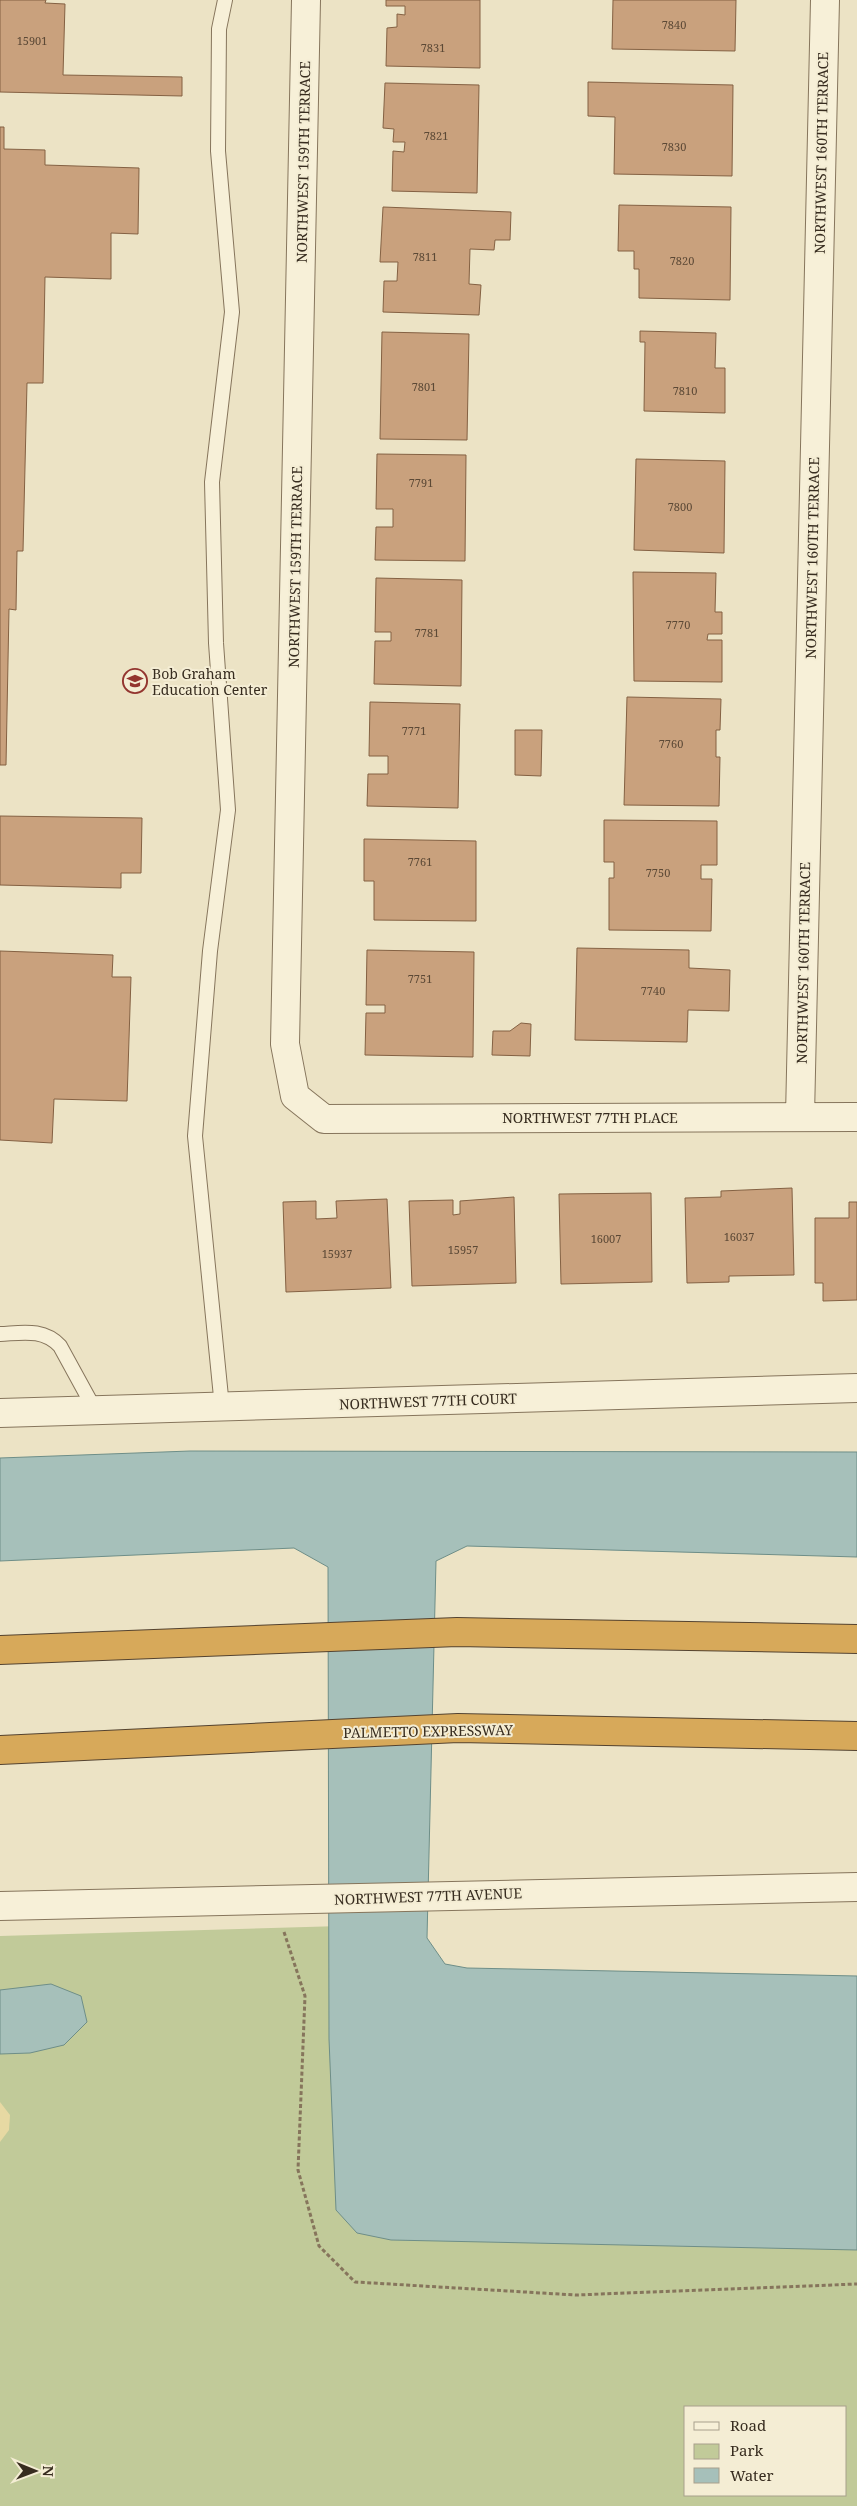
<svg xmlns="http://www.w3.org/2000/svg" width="857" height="2506" viewBox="0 0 857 2506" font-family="'Noto Serif',serif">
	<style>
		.green { fill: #c1ca99; fill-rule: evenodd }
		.sand { fill: #e7d9a3 }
		.water { fill: #a6c0ba; stroke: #6e8e88 }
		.building { fill: #c9a17d; stroke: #846143 }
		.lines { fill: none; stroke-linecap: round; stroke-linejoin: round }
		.service-casing { stroke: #86755c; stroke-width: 16 }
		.minor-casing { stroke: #86755c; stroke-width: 30 }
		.tertiary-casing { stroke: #86755c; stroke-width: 30 }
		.motorway-casing { stroke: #544330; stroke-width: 30 }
		.path { stroke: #86755c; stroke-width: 3; stroke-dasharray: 4 2.5; stroke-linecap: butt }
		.service { stroke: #f7f0d8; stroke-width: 14 }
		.minor { stroke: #f7f0d8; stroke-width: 28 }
		.tertiary { stroke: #f7f0d8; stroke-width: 28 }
		.motorway { stroke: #d7a95a; stroke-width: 28 }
		.labels { text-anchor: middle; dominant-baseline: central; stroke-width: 4; stroke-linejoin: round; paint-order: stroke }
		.number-label { font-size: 11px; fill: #5c4936 }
		.street-label { font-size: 14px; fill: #372c1f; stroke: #f4edd4 }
		.poi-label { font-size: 14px; fill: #372c1f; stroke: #f4edd4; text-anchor: start }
	</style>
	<rect width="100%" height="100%" fill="#ece3c5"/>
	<path class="green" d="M341 1926 857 2222V2506H0V1936ZM686 2407H846V2495H686Z"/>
	<path class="sand" d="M0 2102 10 2115 9 2130 0 2142Z"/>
	<path class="water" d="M190 1451 857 1452V1557L467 1546 436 1561 427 1938 445 1964 467 1968 857 1976V2250L391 2240 357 2233 336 2210 329 2039 328 1567 294 1548 0 1561V1458Z
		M51 1984 81 1996 87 2022 64 2045 30 2053 0 2054V1990Z"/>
	<path class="building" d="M0 0H46L45 3 65 4 63 75 182 77V96L0 92Z
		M386 0H480V68L386 66 387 28 397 27V14L405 15V6H386Z
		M613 0H736L735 51 612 49Z
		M588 82 733 85 732 176 614 174 615 117 588 116Z
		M385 83 479 85 477 193 392 191 393 151 404 152 405 142H393L394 129 383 128Z
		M0 127H4V149L45 150V165L139 168 138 234 111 233V279L45 277 43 383H27L23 551H17L16 610 9 609 6 765H0Z
		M619 205 731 207 730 300 639 298V269H634V251H618Z
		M383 207 511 212 510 240H495L494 250 470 249 469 284 481 285 479 315 383 312 384 281H397L398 262H380Z
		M640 331 716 333 715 368H725V413L644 411 645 342H640Z
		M382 332 469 334 467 440 380 439Z
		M377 454 466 455 465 561 375 560 376 527H393V509H376Z
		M636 459 725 461 724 553 634 550Z
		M633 572 716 573 715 612H722V634H708L707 640H722V682L634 681Z
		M376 578 462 580 461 686 374 684 375 641H391V632H375Z
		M627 697 721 699 720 730H716V757H720L719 806 624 805Z
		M370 702 460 704 458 808 367 806 368 774H388V756H369Z
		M515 730H542L541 776 515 775Z
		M0 816 142 818 141 873H121V888L0 885Z
		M604 820 717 821V865H701V879H712L711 931 609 930V878H614V862H604Z
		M364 839 476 841V921L374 920V881H364Z
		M577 948 689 950V968L730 970 729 1011 688 1010 687 1042 575 1040Z
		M367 950 474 952 473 1057 365 1055 366 1013H385V1005H366Z
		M0 951 113 955 112 977H131L127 1101 54 1099 52 1143 0 1140Z
		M521 1023 531 1024 530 1056 492 1055 493 1031H510Z
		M792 1188 794 1275 729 1276V1282L687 1283 685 1198 721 1197V1191Z
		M651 1193 652 1282 561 1284 559 1194Z
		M514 1197 516 1283 412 1286 409 1201 453 1200V1215L460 1214V1201Z
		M387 1199 391 1288 286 1292 283 1202 316 1201V1219L337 1218 336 1201Z
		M849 1202H857V1300L823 1301V1283H815V1218H849Z"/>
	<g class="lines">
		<defs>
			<path id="service" d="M0 1334C22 1333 43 1328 60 1346L95 1410
				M222 1407 195 1136 210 951 228 810 216 643 212 482 232 312 218 151 219 29 225 0"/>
			<path id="minor" d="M306 0 285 1044 295 1096 324 1119 857 1117
				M800 1116 825 0"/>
			<path id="tertiary" d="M0 1413 857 1388
				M0 1906 857 1887"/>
			<path id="motorway" d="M0 1650 457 1632 857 1639
				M0 1750 458 1728 857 1736"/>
		</defs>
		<use href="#service" class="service-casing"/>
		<use href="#minor" class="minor-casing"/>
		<use href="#tertiary" class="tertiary-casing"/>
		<use href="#motorway" class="motorway-casing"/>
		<path class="path" d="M284 1932 305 1996 298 2170 319 2246 355 2282 576 2295 857 2284"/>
		<use href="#service" class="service"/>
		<use href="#minor" class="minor"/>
		<use href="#tertiary" class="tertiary"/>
		<use href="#motorway" class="motorway"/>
	</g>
	<defs>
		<symbol id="school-ring" viewBox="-11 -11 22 22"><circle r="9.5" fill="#f4edd4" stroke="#93352f" stroke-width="1.5"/><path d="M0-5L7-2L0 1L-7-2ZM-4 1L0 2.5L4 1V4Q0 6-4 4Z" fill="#93352f"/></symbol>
	</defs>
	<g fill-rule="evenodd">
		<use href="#school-ring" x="121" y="667" width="28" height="28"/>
	</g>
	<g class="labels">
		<g class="number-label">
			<text x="674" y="24">7840</text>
			<text x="32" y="40">15901</text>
			<text x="433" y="47">7831</text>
			<text x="436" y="135">7821</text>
			<text x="674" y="146">7830</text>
			<text x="425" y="256">7811</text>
			<text x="682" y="260">7820</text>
			<text x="424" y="386">7801</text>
			<text x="685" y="390">7810</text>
			<text x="421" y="482">7791</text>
			<text x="680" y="506">7800</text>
			<text x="678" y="624">7770</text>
			<text x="427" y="632">7781</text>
			<text x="414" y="730">7771</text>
			<text x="671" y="743">7760</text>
			<text x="420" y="861">7761</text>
			<text x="658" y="872">7750</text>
			<text x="420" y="978">7751</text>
			<text x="653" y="990">7740</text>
			<text x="739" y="1236">16037</text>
			<text x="606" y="1238">16007</text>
			<text x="463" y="1249">15957</text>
			<text x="337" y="1253">15937</text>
		</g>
		<g class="street-label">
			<text transform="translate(821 153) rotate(-89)">NORTHWEST 160TH TERRACE</text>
			<text transform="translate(303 162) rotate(-89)">NORTHWEST 159TH TERRACE</text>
			<text transform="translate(812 558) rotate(-89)">NORTHWEST 160TH TERRACE</text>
			<text transform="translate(295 567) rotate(-89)">NORTHWEST 159TH TERRACE</text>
			<text transform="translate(803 963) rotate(-89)">NORTHWEST 160TH TERRACE</text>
			<text x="590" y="1117">NORTHWEST 77TH PLACE</text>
			<text transform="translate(428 1401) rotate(-2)">NORTHWEST 77TH COURT</text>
			<text transform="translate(428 1731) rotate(-1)">PALMETTO EXPRESSWAY</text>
			<text transform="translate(428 1896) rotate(-2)">NORTHWEST 77TH AVENUE</text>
		</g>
		<g class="poi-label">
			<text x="152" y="673">Bob Graham<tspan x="152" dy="16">Education Center</tspan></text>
		</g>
	</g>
	<rect x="684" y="2406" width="162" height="90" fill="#f4edd4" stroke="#a8a08c"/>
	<rect x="694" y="2422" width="25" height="8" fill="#f7f0d8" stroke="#a8a08c"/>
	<text x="730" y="2431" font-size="15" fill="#372c1f">Road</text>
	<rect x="694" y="2444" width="25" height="15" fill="#c1ca99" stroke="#a8a08c"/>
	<text x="730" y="2456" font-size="15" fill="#372c1f">Park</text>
	<rect x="694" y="2468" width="25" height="15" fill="#a6c0ba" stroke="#a8a08c"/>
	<text x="730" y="2481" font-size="15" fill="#372c1f">Water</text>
	<g transform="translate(35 2471) rotate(91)" stroke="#f4edd4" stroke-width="4" paint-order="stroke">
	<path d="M0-4L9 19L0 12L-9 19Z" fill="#372c1f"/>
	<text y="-8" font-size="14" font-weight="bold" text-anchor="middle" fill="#372c1f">N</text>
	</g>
</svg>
